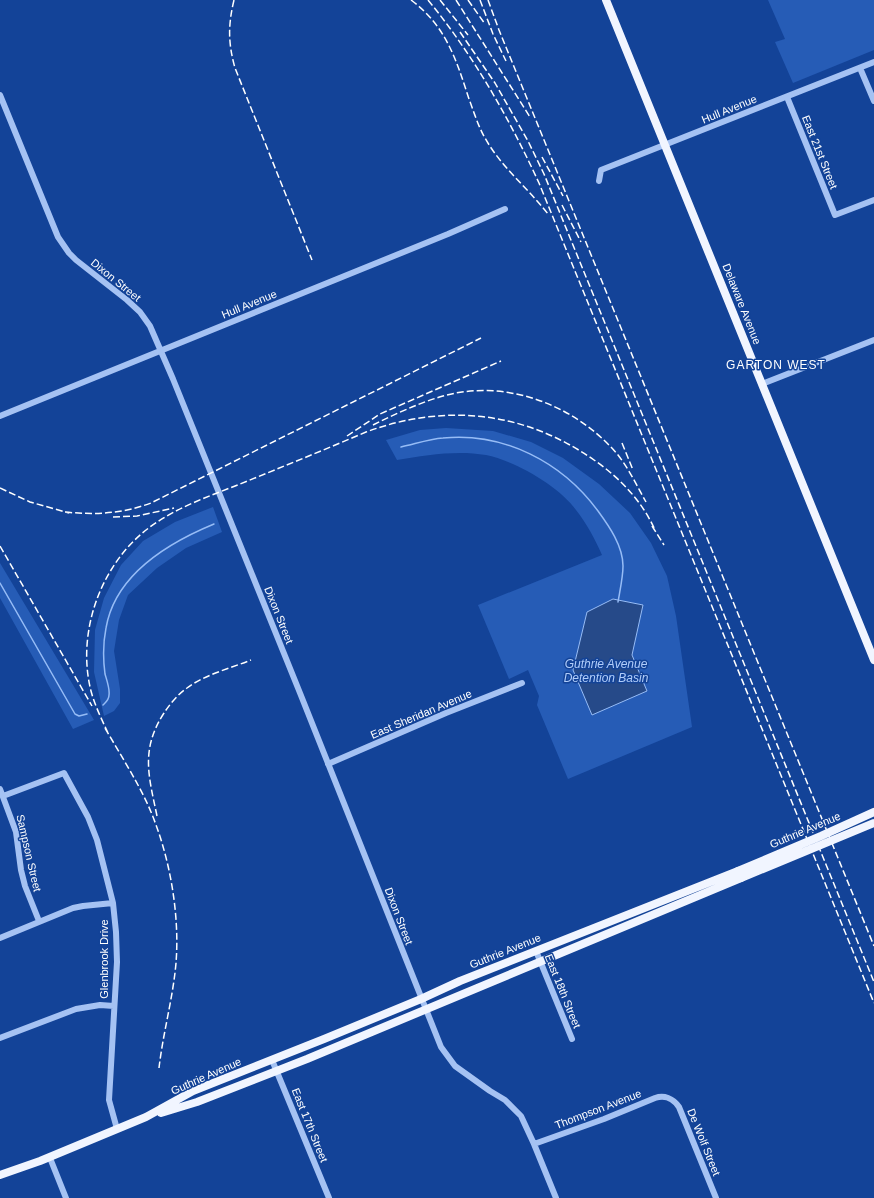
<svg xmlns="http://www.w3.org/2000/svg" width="874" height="1198" viewBox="0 0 874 1198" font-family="Helvetica,sans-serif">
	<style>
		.green { fill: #265cb6 }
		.water { fill: #264a89; stroke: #96bcf6 }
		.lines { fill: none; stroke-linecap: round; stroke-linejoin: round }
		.stream { stroke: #96bcf6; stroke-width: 1.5 }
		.minor { stroke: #a5c2f3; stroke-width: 6 }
		.major { stroke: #f1f5ff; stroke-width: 8 }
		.rail { stroke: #fff; stroke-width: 1.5; stroke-dasharray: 7 3; stroke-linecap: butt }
		.major-bridge { stroke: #f1f5ff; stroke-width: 8 }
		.labels { text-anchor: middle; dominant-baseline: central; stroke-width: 3; stroke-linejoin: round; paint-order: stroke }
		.street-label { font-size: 11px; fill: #fff; stroke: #134398 }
		.neighbourhood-label { font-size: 12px; letter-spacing: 1px; fill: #fff; stroke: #134398 }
		.water-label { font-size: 12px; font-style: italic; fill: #b1cdfa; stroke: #134398 }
	</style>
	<rect width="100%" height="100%" fill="#134398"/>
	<path class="green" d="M768 0H874V50L793 83 775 42 785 39Z
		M446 428 493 431 531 442 563 458 599 484 630 513 651 543 667 576 676 616 692 727 568 779 537 705 539 696 528 670 509 679 478 605 602 555C595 539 587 524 576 510 559 486 515 461 486 455 457 450 426 455 397 460L386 440 420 430Z
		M213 507 222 532 186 548 157 568 128 595 119 620 114 651 120 689V703L114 711 104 716 94 672 95 630 104 598 121 565 143 541 175 522Z
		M0 563 94 720 73 729 0 598Z"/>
	<path class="water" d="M613 599 643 605 632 655 647 691 592 715 573 670 587 612Z"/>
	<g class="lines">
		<path class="stream" d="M401 447C415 444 429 439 443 438 504 432 562 462 598 511 609 526 623 546 623 566 623 577 620 590 618 602
			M0 583 75 714 79 716 87 714
			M103 705C106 702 109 700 109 695 110 689 107 681 105 674 103 659 103 643 106 628 115 575 168 543 214 524"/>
		<path class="minor" d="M860 68 874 101
			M0 95 58 237 69 253 76 260 127 300 140 312 150 326 173 379 300 693 441 1047 455 1066 490 1091 505 1100 521 1116 534 1144 556 1198
			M787 97 835 215 874 200
			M599 181 601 170 874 62
			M762 384 874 340
			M0 416 448 234 505 209
			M328 764 446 713 522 683
			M0 789 16 832 21 870 25 886 39 921
			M3 796 64 773 88 817 97 840 113 903 116 932 117 962 109 1100 117 1129
			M0 938 73 908 83 906 113 903
			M536 951 572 1039
			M0 1038 76 1009 100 1005 114 1006
			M272 1060 329 1198
			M534 1144 604 1119 655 1098C664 1095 673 1098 679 1107L716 1198
			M50 1158 66 1198"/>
		<path class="major" d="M606 0 874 660
			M161 1113 197 1102 307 1059 741 878
			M0 1175 40 1161 146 1117 193 1091 324 1039 421 999 460 981 738 871"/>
		<path class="rail" d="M234 0C228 25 228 43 235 68L312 260
			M411 0C446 26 456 59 469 99 474 112 478 126 485 138 501 167 528 188 548 214
			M428 0C474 56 509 118 539 183L874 1003
			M440 0 468 35
			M456 0 530 117
			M468 0 485 24
			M480 0 493 34 506 61
			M488 0 499 30 874 946
			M460 32 495 83 528 141 544 174 874 982
			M542 157 563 196
			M562 205 581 242
			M373 425C395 414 419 403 443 396 507 378 577 406 618 455 629 469 637 486 646 502
			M347 436 380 414 501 361
			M622 443 633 470
			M0 488 30 502 69 513
			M65 512C95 515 121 514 151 503L481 338
			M113 517 137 516 174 508
			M652 526 664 545
			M0 546 92 706
			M105 728C120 754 136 779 148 805 169 852 180 912 176 963 173 998 163 1033 159 1068
			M108 733C102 720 95 706 91 691 76 632 101 563 150 527 177 507 210 496 240 484 282 467 324 450 366 432 445 403 524 411 594 460 620 478 642 501 655 530
			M157 816C149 777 140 750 164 713 170 704 178 694 187 688 204 675 231 668 251 660"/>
		<path class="major-bridge" d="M738 871 821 836 874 812
			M741 878 874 823"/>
	</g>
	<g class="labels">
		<g class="street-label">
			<text transform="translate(729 109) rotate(-22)">Hull Avenue</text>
			<text transform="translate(820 152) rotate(68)">East 21st Street</text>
			<text transform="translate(116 280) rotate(39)">Dixon Street</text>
			<text transform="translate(249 304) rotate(-22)">Hull Avenue</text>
			<text transform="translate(742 304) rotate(68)">Delaware Avenue</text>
			<text transform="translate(279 615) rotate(68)">Dixon Street</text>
			<text transform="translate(421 714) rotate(-23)">East Sheridan Avenue</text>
			<text transform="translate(805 830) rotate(-23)">Guthrie Avenue</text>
			<text transform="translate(29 853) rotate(77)">Sampson Street</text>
			<text transform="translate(399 916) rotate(69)">Dixon Street</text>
			<text transform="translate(505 951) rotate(-22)">Guthrie Avenue</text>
			<text transform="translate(104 959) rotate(-90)">Glenbrook Drive</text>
			<text transform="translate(563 991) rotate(68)">East 18th Street</text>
			<text transform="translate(206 1076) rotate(-24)">Guthrie Avenue</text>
			<text transform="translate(598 1109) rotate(-21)">Thompson Avenue</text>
			<text transform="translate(310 1125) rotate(68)">East 17th Street</text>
			<text transform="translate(704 1142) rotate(68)">De Wolf Street</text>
		</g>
		<g class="neighbourhood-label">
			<text x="776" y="365">GARTON WEST</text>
		</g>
		<g class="water-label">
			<text x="606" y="664">Guthrie Avenue<tspan x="606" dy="14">Detention Basin</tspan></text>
		</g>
	</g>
</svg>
